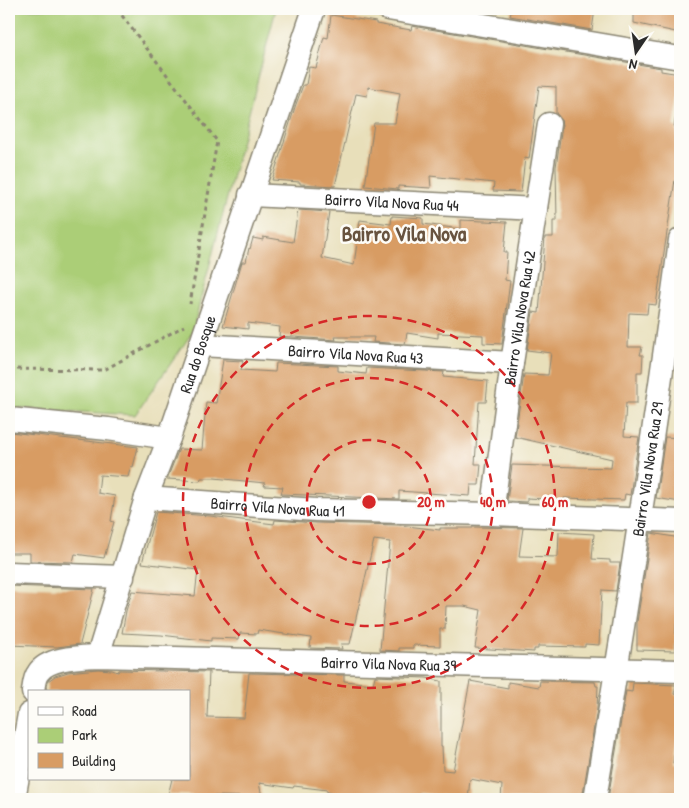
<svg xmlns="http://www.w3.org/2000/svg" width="689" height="808" viewBox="0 0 689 808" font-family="'Patrick Hand',sans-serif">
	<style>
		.green { fill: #abce77; stroke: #6b7c51 }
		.building { fill: #d89c63 }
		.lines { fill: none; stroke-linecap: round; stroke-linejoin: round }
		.street-casing { stroke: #8a8572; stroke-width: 25 }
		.path { stroke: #8a8572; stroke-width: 3; stroke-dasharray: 4 4; stroke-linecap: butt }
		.street { stroke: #fff; stroke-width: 22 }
		.ring { fill: none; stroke: #d62828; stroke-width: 2.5; stroke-dasharray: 9 6 }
		.labels { text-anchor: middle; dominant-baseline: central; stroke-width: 5; stroke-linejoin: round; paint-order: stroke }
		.street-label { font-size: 16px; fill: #2b2b2b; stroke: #fdfcf7 }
		.district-label { font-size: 21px; font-weight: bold; fill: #68533f; stroke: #fdfcf7 }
		.centre { fill: #d62828; stroke: #fdfcf7; stroke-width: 2.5 }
		.ring-label { font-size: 15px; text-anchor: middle; font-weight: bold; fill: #d62828; stroke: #fdfcf7; stroke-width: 5; stroke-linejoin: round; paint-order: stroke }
	</style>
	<rect width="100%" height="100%" fill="#fdfcf7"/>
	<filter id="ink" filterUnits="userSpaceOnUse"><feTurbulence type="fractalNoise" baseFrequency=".02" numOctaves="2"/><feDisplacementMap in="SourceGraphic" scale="10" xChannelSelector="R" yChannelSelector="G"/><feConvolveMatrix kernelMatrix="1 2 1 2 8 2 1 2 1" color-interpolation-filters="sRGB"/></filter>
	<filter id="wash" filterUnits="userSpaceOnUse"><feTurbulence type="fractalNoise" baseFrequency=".0096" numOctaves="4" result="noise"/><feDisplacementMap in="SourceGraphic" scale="20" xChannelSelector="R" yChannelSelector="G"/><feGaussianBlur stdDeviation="1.12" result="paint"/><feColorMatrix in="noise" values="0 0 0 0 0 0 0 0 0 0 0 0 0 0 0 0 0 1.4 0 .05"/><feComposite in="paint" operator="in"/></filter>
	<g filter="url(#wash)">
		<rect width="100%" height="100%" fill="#e8dfba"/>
		<path class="green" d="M9 9H276L192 333 135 415 9 408Z"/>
		<g id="blocks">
			<path class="building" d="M512 9H595L592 30 510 16Z
				M634 9H680V33L634 23Z
				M331 15 376 22V24L411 30 412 26 661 68V71L680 74V91L674 127H677V161L679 162 677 180H675L656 305 648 304 647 314 629 313 628 347H642L640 355H643L642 372H637V403H626L624 436 639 437 630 495 625 494 624 500 564 498V500L527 498V502L507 501 512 465 611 468 612 459 515 437 524 374 548 375 551 353 527 350 533 312 539 313 545 237H553V221H557L556 167 562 126 561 119 556 113V87L539 86 529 159 525 158 521 192 493 191 494 183 430 176 431 188 398 186V189L365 186 374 123H395L400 93 368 87 367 96 356 94 335 186 300 184V182L272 180 295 107 303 85H306L309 67 316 68 324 37 328 38Z
				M298 210 329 212 322 258 354 265 360 220 391 224 392 216 423 218V224L461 229V220L507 222 504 252H507L505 280 510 281 502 344 483 343V335L438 333V338L407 333 405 344 373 342 374 337H335L336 340 279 336 280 327 248 323V329L223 326 242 262H246L249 248 250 249 253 238 263 240V237L293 242Z
				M223 360 243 361 241 370 275 372 276 363 338 366V371L366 374 367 368 444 372 443 377 488 381 486 402H479L475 464H481L479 485H471L470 496 399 491V499L281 494 283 487 264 486 265 483 214 478H201L200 481 167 479 179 449 202 450 206 402 216 403Z
				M10 432 138 447 133 467 131 466 128 477 100 475 98 493 115 496 111 521 114 522 104 558 75 554 73 562 30 561V553H9Z
				M665 437 680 438V502L656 498Z
				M156 512 210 516 274 524 275 520 316 523 399 525 440 530V528H473V527L523 528 519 556 558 557 559 532 594 534 592 559 610 560V563H620L616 591 602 590 599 645 585 644V647L538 646V649H534V652L475 648 481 610 464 606H446L445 629H440V646L413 645V648H399V651L380 650 390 542 374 540 350 644H341L342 649 310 648 311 638 258 630 257 634 240 633 239 639 211 638V641L161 635 122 633 126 611 132 591 195 596 198 570 142 563Z
				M651 533 680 538V624H676L675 651 637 650V622Z
				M9 586 94 589 80 644 57 647 9 645Z
				M98 669 112 670 118 672 119 670 209 672 207 717 244 718 249 673 344 675V681L373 684 375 676 426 678 441 681V746H442L443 770 453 771 470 681 508 688V682L539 687 540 681 595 682 596 686H598L597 709 582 799H501L502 785 470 779 468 799 419 793 418 799H376L327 792V790L294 786 293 788 259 783 262 797 168 795 172 779H189V692H46L48 681 55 676 68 672Z
				M633 683 676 685 674 694 679 695 677 706H680V719L673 763 680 764V799H608L626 691 632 692Z"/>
		</g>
	</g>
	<g filter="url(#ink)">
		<use href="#blocks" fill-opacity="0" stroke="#8a8572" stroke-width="1"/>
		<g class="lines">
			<defs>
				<g id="street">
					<path d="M388 9 680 58"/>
					<path id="s1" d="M250 195 536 209"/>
					<path id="s2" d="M200 345 512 363"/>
					<path d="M9 419 108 429 169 438"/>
					<path id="s3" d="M146 498 316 510 492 514 680 521"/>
					<path id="s4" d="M492 514 512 363 549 124"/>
					<path d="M9 573 123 577"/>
					<path id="s5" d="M98 656 146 498 169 438 314 9"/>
					<path id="s6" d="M33 692C34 685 34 678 38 673 48 657 81 657 98 656L680 671"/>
					<path d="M14 799 29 714"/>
					<path id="s7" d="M595 799C626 613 655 427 680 240"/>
				</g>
			</defs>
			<use href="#street" class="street-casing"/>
			<path class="path" d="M117 9 217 141 190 304
				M9 369 104 370 184 326"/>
			<use href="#street" class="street"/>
		</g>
	</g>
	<g class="ring">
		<circle cx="369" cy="502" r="62"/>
		<circle cx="369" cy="502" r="124"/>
		<circle cx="369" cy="502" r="186"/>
	</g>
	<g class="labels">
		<g class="street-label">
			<text stroke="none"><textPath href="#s1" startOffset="142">Bairro Vila Nova Rua 44</textPath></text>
			<text stroke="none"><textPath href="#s4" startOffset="198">Bairro Vila Nova Rua 42</textPath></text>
			<text stroke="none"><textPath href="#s5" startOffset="318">Rua do Bosque</textPath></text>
			<text stroke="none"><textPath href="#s2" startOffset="156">Bairro Vila Nova Rua 43</textPath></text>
			<text stroke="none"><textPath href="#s7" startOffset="334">Bairro Vila Nova Rua 29</textPath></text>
			<text stroke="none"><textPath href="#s3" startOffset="132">Bairro Vila Nova Rua 41</textPath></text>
			<text stroke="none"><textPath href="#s6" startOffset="375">Bairro Vila Nova Rua 39</textPath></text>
		</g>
		<g class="district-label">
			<text x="404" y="233">Bairro Vila Nova</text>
		</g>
	</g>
	<circle cx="369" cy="502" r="8" class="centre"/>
	<g class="ring-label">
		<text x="431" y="507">20 m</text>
		<text x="493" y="507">40 m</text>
		<text x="555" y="507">60 m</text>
	</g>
	<rect width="689" height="808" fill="none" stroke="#fdfcf7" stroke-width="30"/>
	<rect x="28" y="690" width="162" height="90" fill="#fdfcf7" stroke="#a9a8a5"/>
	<rect x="38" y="707" width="25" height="8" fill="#ffffff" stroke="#a9a8a5"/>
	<text x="72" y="716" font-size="15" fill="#2b2b2b">Road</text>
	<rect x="38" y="728" width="25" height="15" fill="#abce77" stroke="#a9a8a5"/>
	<text x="72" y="740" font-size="15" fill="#2b2b2b">Park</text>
	<rect x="38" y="753" width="25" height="15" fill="#d89c63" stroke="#a9a8a5"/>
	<text x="72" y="766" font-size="15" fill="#2b2b2b">Building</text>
	<g transform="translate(636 52) rotate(193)" stroke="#fdfcf7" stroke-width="4" paint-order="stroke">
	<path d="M0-4L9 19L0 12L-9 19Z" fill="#2b2b2b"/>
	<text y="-8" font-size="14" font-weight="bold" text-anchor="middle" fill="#2b2b2b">N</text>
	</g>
</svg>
